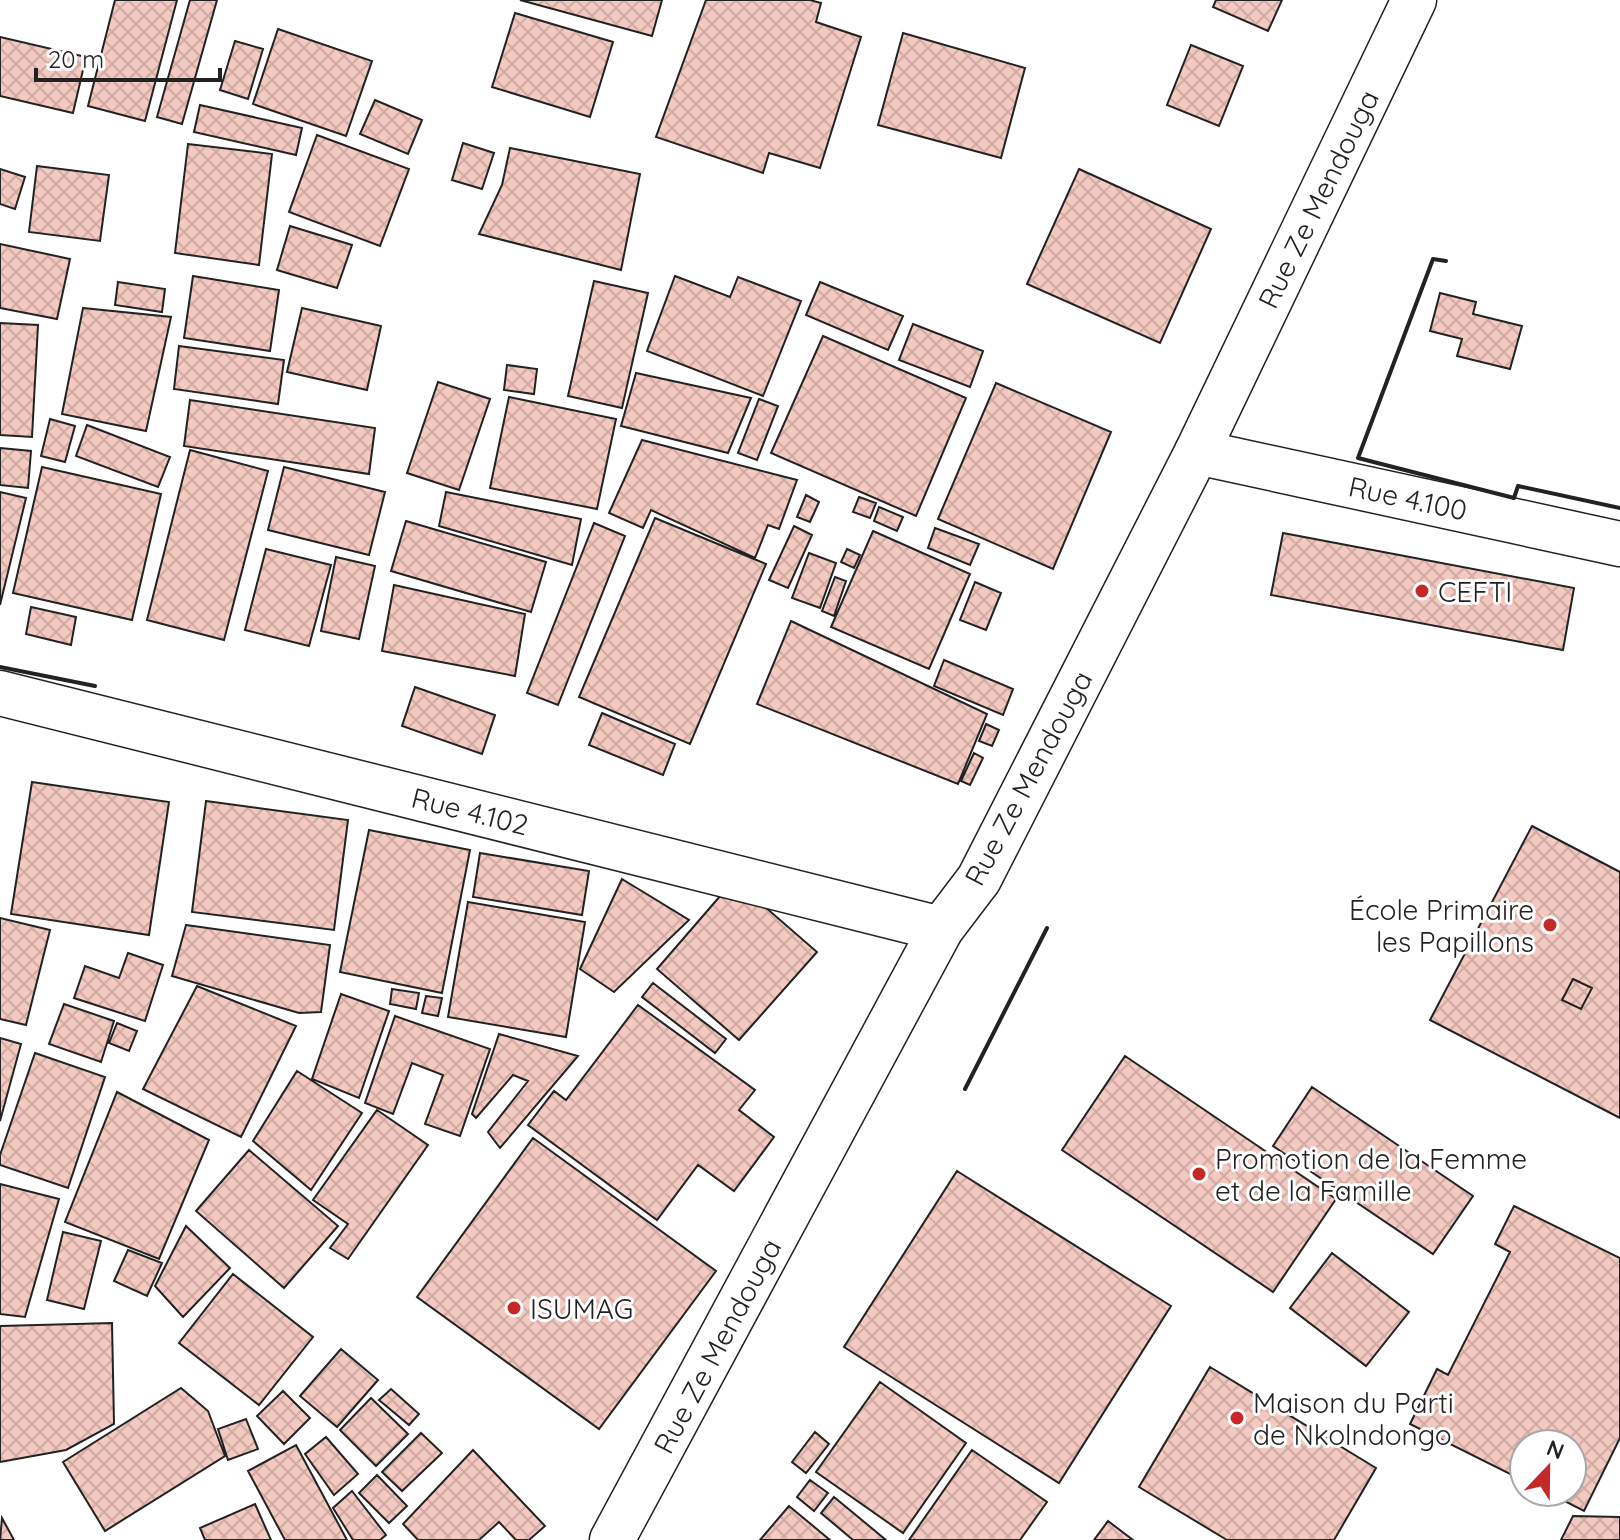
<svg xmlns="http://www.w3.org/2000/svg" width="1620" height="1540" viewBox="0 0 1620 1540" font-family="Quicksand,sans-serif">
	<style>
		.building { fill: url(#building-cross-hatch); stroke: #222; stroke-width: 2; fill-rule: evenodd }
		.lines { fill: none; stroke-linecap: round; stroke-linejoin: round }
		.minor-casing { stroke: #222; stroke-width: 47 }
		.major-casing { stroke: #222; stroke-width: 47 }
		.minor { stroke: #fff; stroke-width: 44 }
		.major { stroke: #fff; stroke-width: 44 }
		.wall { stroke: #222; stroke-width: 4 }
		.poi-dot { fill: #c62828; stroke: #fff; stroke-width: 3 }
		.labels { text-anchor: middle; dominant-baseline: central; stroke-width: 6; stroke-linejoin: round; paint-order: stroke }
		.street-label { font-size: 28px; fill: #222; stroke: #fff }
		.poi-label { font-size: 28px; fill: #222; stroke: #fff; text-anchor: start }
	</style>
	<defs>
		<pattern id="building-cross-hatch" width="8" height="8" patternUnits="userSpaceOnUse" patternTransform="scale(2)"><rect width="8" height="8" fill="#f3c9c0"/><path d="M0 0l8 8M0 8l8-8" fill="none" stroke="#d0aca5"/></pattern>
	</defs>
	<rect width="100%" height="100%" fill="#fff"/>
	<path class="building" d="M115 0H177L145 121 88 106Z
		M190 0H217L182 124 157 117Z
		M520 0H662L652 36Z
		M706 0H810L821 3 816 22 861 37 820 168 769 153 763 173 656 137Z
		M1216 0H1282L1268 31 1213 7Z
		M515 13 613 42 590 117 492 87Z
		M278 29 372 61 346 136 253 104Z
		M903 33 1025 68 1001 158 878 125Z
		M0 37 86 57 73 113 0 96Z
		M235 41 263 49 248 99 220 90Z
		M1191 45 1243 66 1219 126 1167 105Z
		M375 100 422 120 408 154 360 134Z
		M200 105 302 128 296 155 194 132Z
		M317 135 409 169 380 246 289 212Z
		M463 143 494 153 482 189 452 180Z
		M188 144 272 154 259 265 175 253Z
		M510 148 640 174 621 270 479 234 502 185Z
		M37 166 109 175 100 241 29 232Z
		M0 169 25 177 15 209 0 204Z
		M1079 169 1211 229 1160 343 1027 284Z
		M290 226 352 245 337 288 277 270Z
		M0 244 70 259 57 319 0 308Z
		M193 276 279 290 270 351 184 338Z
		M675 276 730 297 738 277 801 301 763 396 647 351Z
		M594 281 648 293 622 408 568 396Z
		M118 282 165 289 162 312 115 305Z
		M820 282 903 316 888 350 806 315Z
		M1440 293 1476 302 1473 314 1522 326 1510 369 1457 356 1462 339 1430 331Z
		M83 308 171 317 146 431 62 414Z
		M302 308 381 326 367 390 287 372Z
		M0 323 38 325 32 437 0 435Z
		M913 324 983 351 970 387 899 360Z
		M823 336 966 398 916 516 771 453Z
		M179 346 284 360 278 404 174 389Z
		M507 365 537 369 534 394 504 390Z
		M636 373 751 398 728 453 621 426Z
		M438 382 490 399 459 490 407 473Z
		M996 383 1111 432 1053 569 938 519Z
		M509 397 616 419 597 509 490 488Z
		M759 399 778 406 757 460 738 453Z
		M190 400 375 428 369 474 184 446Z
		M50 419 75 426 65 462 41 456Z
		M87 425 170 457 158 487 76 456Z
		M642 440 797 480 779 529 768 525 755 558 651 510 643 528 609 513Z
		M0 448 31 451 28 488 0 485Z
		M190 450 268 471 224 640 147 620Z
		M42 467 161 494 132 620 13 593Z
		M284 467 385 492 369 555 268 530Z
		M0 492 26 498 0 605Z
		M446 492 581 519 572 565 439 526Z
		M806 495 819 502 810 522 797 517Z
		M859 497 876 503 870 518 853 512Z
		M879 507 903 517 897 531 874 521Z
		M655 518 766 564 690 744 579 697Z
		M406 521 546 562 531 612 391 571Z
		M594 523 625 536 558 705 527 693Z
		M794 526 812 535 788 588 769 580Z
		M935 528 979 544 970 565 928 548Z
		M873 531 970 574 929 669 831 627Z
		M1283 533 1574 588 1563 650 1271 595Z
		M266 549 331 565 309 646 245 630Z
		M847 549 860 555 854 568 841 562Z
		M809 553 836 563 820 608 792 598Z
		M336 557 375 566 359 639 321 631Z
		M835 577 846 581 834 616 822 611Z
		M975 582 1001 593 986 630 960 620Z
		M394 585 525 614 515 676 382 651Z
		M31 607 76 617 71 645 26 634Z
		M791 621 987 714 958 784 757 704Z
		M944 660 1013 689 1003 715 934 686Z
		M415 687 495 715 482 754 402 726Z
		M602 713 675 744 663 775 589 745Z
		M986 724 999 730 992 746 979 741Z
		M974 753 983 758 970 785 961 781Z
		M32 782 169 802 149 935 11 914Z
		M206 801 348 820 334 930 192 912Z
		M1532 826 1620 872V1118L1430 1020ZM1573 979 1592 988 1581 1009 1562 1000Z
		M369 830 470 850 442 993 340 972Z
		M480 853 589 871 582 915 473 897Z
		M622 879 689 920 614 992 580 969Z
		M734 880 817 952 739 1040 657 969Z
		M468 902 585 922 566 1037 448 1017Z
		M0 918 50 930 26 1025 0 1019Z
		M186 925 330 945 321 1012 299 1013 172 976Z
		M128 953 163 965 145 1021 74 998 85 966 119 978Z
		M1573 979 1592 988 1581 1009 1562 1000Z
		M653 983 726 1039 715 1053 642 997Z
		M197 986 296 1026 241 1137 143 1089Z
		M392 989 419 993 416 1009 390 1004Z
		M341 994 389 1011 359 1098 312 1079Z
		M426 996 442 998 438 1016 422 1013Z
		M64 1004 114 1021 101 1062 49 1044Z
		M638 1005 755 1090 739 1110 774 1137 734 1191 698 1165 657 1220 528 1125 554 1091 566 1100Z
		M395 1016 490 1049 460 1136 425 1124 443 1075 412 1063 393 1114 365 1103Z
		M117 1023 137 1031 129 1051 109 1043Z
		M499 1034 578 1056 500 1148 488 1132 528 1081 513 1075 476 1118 472 1114Z
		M0 1038 21 1044 0 1121Z
		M35 1053 105 1077 68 1188 0 1165V1155Z
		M1125 1056 1336 1199 1273 1292 1062 1150Z
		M297 1071 362 1113 311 1190 253 1141Z
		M1312 1087 1473 1196 1433 1254 1273 1146Z
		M117 1092 209 1140 159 1259 65 1222Z
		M377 1110 428 1145 348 1259 330 1248 348 1224 313 1200Z
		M533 1138 716 1271 599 1429 417 1297Z
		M249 1150 338 1226 284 1288 196 1211Z
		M957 1171 1171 1306 1059 1483 844 1347Z
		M0 1184 59 1199 25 1317 0 1314Z
		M1514 1206 1620 1258V1438L1584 1511 1547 1492H1572V1444H1524V1481L1410 1424 1437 1369 1448 1375 1510 1252 1495 1244Z
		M186 1226 230 1268 183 1317 155 1286Z
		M63 1232 101 1241 84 1309 47 1300Z
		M128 1250 162 1263 147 1296 114 1281Z
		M1332 1253 1409 1312 1366 1366 1290 1308Z
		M233 1274 313 1337 259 1405 179 1343Z
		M112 1323 114 1424 66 1450 0 1462V1326Z
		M341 1349 378 1380 337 1427 300 1396Z
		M1210 1367 1376 1468 1334 1540H1227L1139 1487Z
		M880 1382 966 1443 903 1533 816 1472Z
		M181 1388 208 1411 225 1456 105 1531 63 1462Z
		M391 1389 419 1414 409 1425 379 1400Z
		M283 1391 310 1418 284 1444 257 1416Z
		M371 1398 408 1434 376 1466 340 1430Z
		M246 1419 258 1449 228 1460 218 1429Z
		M815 1432 829 1444 806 1473 792 1462Z
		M421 1433 442 1453 402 1491 382 1472Z
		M326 1437 358 1474 334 1495 305 1454Z
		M296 1445 347 1540H285L248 1471Z
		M473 1450 545 1526 529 1540H516L499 1522 479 1540H418L403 1524Z
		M972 1450 1047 1502 1020 1540H909Z
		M377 1475 407 1506 389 1523 359 1493Z
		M810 1480 828 1493 814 1511 797 1497Z
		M352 1491 386 1535 380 1540H353L333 1508Z
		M834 1497 886 1540H853L821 1513Z
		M255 1504 271 1540H205L200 1528Z
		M789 1506 830 1540H760Z
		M1573 1516 1620 1517V1540H1561Z
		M2 1518 14 1540H0Z
		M1108 1521 1133 1540H1094Z"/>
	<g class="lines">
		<defs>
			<path id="minor" d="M1197 452 1620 544
				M0 693 941 929"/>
			<path id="major" d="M612 1540 941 929 979 879 1197 452 1414 0"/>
		</defs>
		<use href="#minor" class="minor-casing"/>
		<use href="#major" class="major-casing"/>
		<use href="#minor" class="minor"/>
		<use href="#major" class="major"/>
		<path class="wall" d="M1446 261 1433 259 1358 458 1514 498 1518 486 1620 508
			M0 667 95 686
			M965 1089 1047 928"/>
	</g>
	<g class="poi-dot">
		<circle cx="1422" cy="591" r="8"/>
		<circle cx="1550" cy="925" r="8"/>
		<circle cx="1199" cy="1174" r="8"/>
		<circle cx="514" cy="1308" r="8"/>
		<circle cx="1237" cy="1418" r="8"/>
	</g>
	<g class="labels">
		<g class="street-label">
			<text transform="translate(1318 199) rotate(-64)">Rue Ze Mendouga</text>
			<text transform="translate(1408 498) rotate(12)">Rue 4.100</text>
			<text transform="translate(1028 778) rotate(-62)">Rue Ze Mendouga</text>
			<text transform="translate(470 811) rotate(14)">Rue 4.102</text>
			<text transform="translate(717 1346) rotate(-62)">Rue Ze Mendouga</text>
		</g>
		<g class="poi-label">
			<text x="1438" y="591">CEFTI</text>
			<text x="1534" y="909" text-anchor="end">École Primaire<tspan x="1534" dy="32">les Papillons</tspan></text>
			<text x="1215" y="1158">Promotion de la Femme<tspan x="1215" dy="32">et de la Famille</tspan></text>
			<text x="530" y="1308">ISUMAG</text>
			<text x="1253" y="1402">Maison du Parti<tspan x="1253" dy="32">de Nkolndongo</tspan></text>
		</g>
	</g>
	<g transform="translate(1548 1468) rotate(22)"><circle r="38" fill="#ffffff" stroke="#a7a7a7" stroke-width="2"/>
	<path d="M0-6L14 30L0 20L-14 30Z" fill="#c62828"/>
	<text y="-12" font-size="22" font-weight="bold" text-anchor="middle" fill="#222222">N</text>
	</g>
	<path d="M36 68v12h184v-12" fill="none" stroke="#222222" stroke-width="4"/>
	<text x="48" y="68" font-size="24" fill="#222222" stroke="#ffffff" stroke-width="6" paint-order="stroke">20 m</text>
</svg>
